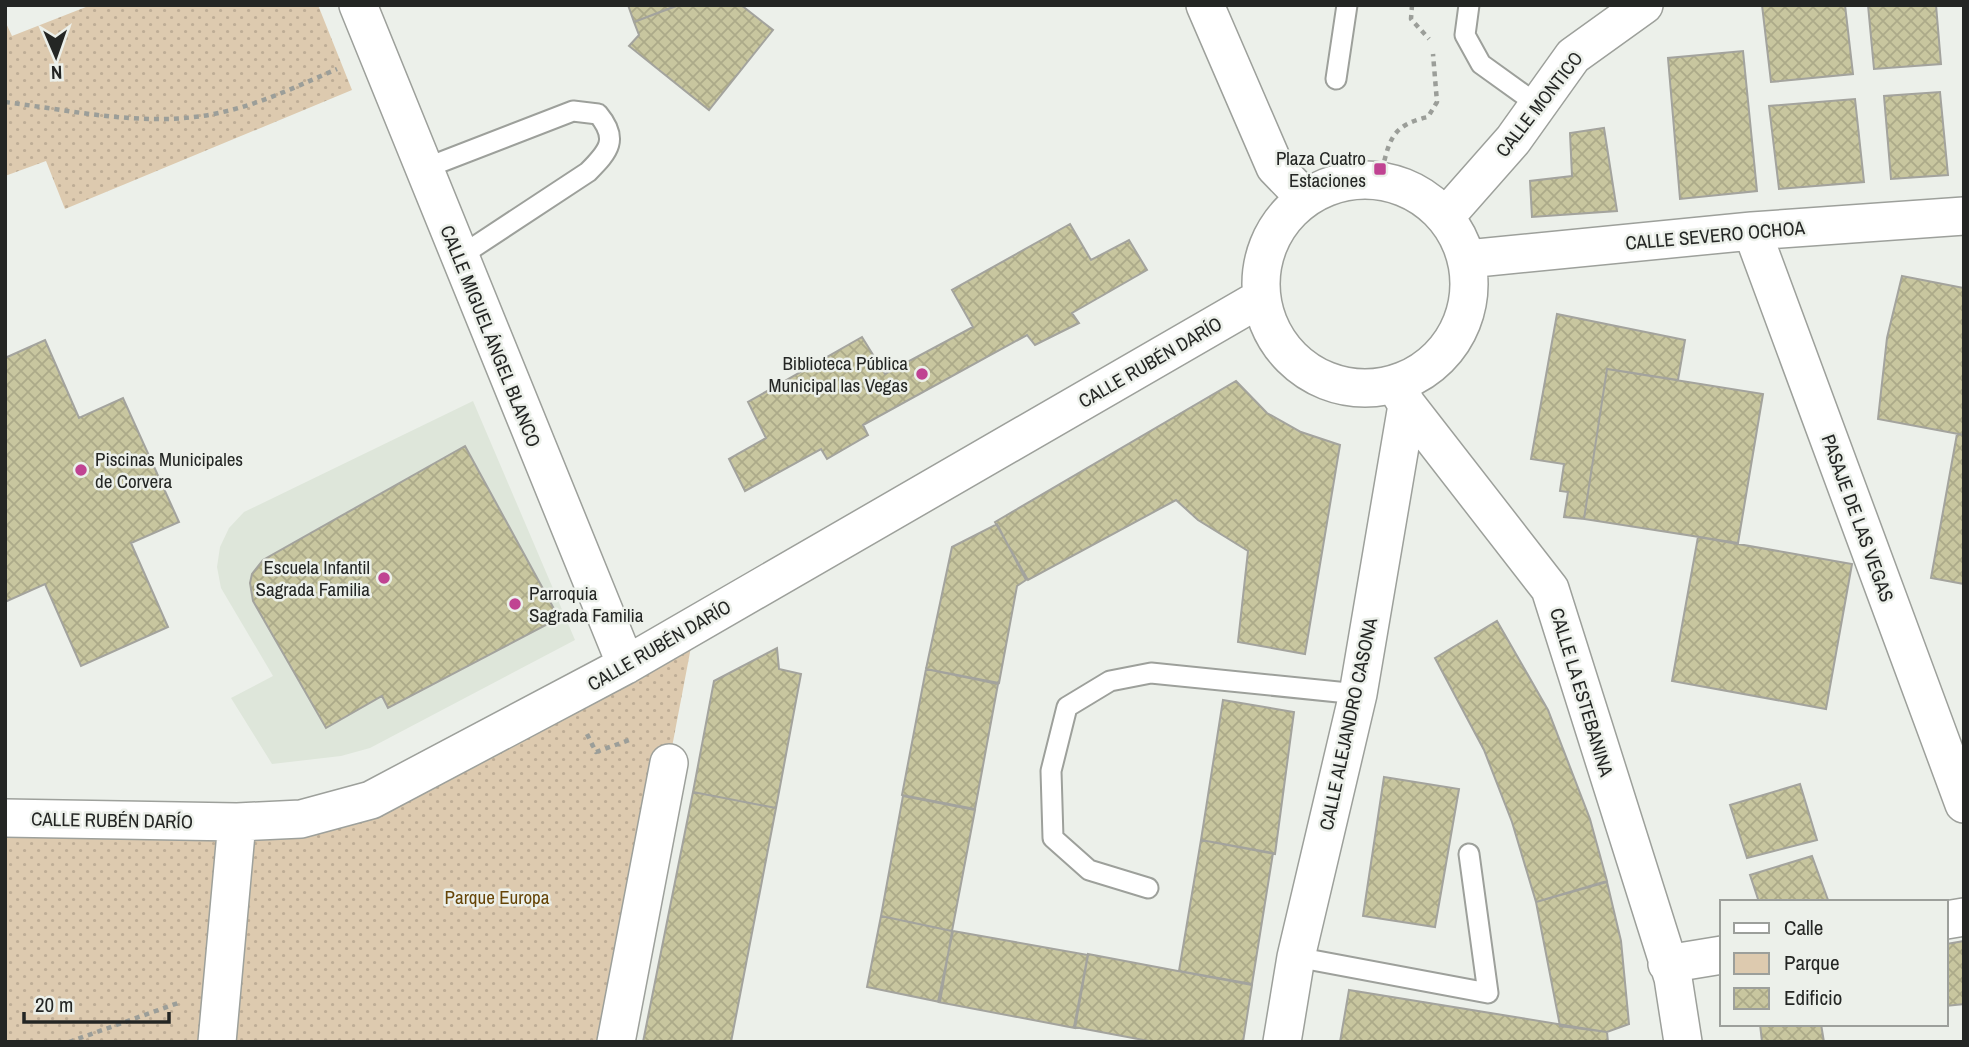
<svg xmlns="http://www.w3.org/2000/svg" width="1969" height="1047" viewBox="0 0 1969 1047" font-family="'Archivo Narrow',sans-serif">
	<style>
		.built { fill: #dee6da }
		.green { fill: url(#green-dots) }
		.building { fill: url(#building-cross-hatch); stroke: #a3a39d; stroke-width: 2 }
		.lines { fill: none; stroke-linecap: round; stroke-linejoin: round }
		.lane-casing { stroke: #9da09b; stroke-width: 23 }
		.street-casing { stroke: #9da09b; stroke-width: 40 }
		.path { stroke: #9b9e99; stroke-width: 4.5; stroke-dasharray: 5 5; stroke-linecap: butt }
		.lane { stroke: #fff; stroke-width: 19 }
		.street { stroke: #fff; stroke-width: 37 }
		.poi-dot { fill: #c04392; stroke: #ecf0ea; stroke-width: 2.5 }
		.labels { text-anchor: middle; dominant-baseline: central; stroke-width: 5; stroke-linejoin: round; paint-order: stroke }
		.street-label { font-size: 19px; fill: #242624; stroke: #ecf0ea }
		.poi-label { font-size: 19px; fill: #242624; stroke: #ecf0ea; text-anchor: end }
		.park-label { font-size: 19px; fill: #664508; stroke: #ecf0ea }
	</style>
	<defs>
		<pattern id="green-dots" width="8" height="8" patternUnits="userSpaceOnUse" patternTransform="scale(1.75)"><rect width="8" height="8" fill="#ddcaaf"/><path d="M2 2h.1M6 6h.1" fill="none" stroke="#bead96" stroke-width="1.8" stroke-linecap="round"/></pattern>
		<pattern id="building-cross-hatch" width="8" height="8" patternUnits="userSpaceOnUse" patternTransform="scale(1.75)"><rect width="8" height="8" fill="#c8c69f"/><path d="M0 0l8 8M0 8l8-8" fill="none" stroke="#acaa89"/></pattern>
	</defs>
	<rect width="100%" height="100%" fill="#ecf0ea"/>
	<path class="built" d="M473 401 575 640 370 748 341 756 272 764 231 698 273 676 221 588 217 567 220 547 229 528 244 512Z"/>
	<path class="green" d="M91 5H318L352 90 65 209 46 161 5 176V21L12 36Z
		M695 626 616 1042H5V818L301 819Z"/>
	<path class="building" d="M628 5H678L634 22Z
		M679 5H741L773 30 709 110 629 46 639 35 634 22Z
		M1762 5H1845L1853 74 1771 82Z
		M1868 5H1936L1941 64 1874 69Z
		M1743 51 1757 191 1680 199 1668 58Z
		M1940 92 1948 175 1891 179 1884 96Z
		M1855 99 1864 182 1779 189 1769 106Z
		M1604 128 1617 211 1532 217 1530 181 1572 176 1570 133Z
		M1070 224 1091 260 1129 240 1147 270 1072 313 1079 323 1035 345 1027 335 863 425 868 435 827 459 821 449 745 491 729 459 766 438 748 402 862 337 885 374 973 327 952 290Z
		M1902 276 1964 288V435L1878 419 1887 338Z
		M1557 314 1685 340 1678 380 1607 369 1584 519 1564 517 1568 492 1560 491 1564 464 1531 459Z
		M45 340 79 418 123 398 179 522 131 543 168 627 81 666 45 584 5 602V358Z
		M1607 369 1763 394 1738 543 1584 519Z
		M1236 381 1267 413 1301 432 1340 445 1305 654 1238 642 1248 551 1198 520 1176 500 1028 580 995 522Z
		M1957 434 1964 435V584L1931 578Z
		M465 446 559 618 388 708 382 696 326 728 253 601 250 583 252 574 263 560Z
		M997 524 1026 580 1017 586 999 683 926 669 952 547Z
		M1698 537 1852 564 1826 709 1672 681Z
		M1497 621 1548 710 1590 819 1607 881 1536 902 1512 822 1484 750 1435 658Z
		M777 648 779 669 801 674 776 808 693 792 714 681Z
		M926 669 998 684 975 809 902 795Z
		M1223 700 1294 712 1275 854 1201 840Z
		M1384 777 1459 789 1435 927 1363 916Z
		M1800 784 1817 840 1747 858 1730 805Z
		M693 792 776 808 731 1042H643Z
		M903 796 975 810 952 931 881 916Z
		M1201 840 1273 853 1252 984 1179 971Z
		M1812 856 1828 900 1759 902 1750 875Z
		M1607 882 1621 941 1629 1024 1607 1032 1560 1026 1536 902Z
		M881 916 952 931 940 1002 867 987Z
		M953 931 1088 955 1075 1028 938 1002Z
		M1964 941V1004L1946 1006V944Z
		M1088 954 1252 985 1243 1042H1154L1074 1027Z
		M1349 990 1607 1032 1608 1042H1340Z
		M1760 1024H1821L1824 1042H1762Z"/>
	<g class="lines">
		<defs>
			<path id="lane" d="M1469 5 1465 35 1481 64 1538 105
				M1336 79 1347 5
				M423 169 573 111 598 114C619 139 609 151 588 172L459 257
				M1148 888 1089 870 1053 838 1051 771 1067 707 1110 681 1151 673 1358 694
				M1296 957 1488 993 1469 854"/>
			<path id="street" d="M358 5 626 665
				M1205 5 1275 167 1305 198
				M1261 284a104 104 0 1 1 208 0a104 104 0 1 1-208 0Z
				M1446 216 1513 140 1573 56 1644 5
				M1752 231 1964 804
				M1467 259 1752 231 1964 216
				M1395 385 1407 405 1550 589 1673 978 1683 1042
				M5 818 237 822 301 819 371 800 626 665 1261 298
				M1946 920 1964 917
				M1667 964 1722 955
				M217 1042 237 822
				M616 1042 669 763
				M1282 1042 1296 957 1358 694 1407 405"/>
		</defs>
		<use href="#lane" class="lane-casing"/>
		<use href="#street" class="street-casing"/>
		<path class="path" d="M1412 5 1411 19 1429 39
			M5 102C76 111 152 129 223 112 263 103 300 85 337 69
			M1379 180C1390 144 1387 126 1428 117L1437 102 1433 54
			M587 734 596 752 632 739
			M69 1042 178 1003"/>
		<use href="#lane" class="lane"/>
		<use href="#street" class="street"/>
	</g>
	<g class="poi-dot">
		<rect x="1373" y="162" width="14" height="14" rx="3.5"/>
		<circle cx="922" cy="374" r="7"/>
		<circle cx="81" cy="470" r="7"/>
		<circle cx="384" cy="578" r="7"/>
		<circle cx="515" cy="604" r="7"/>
	</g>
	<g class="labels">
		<g class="street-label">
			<text transform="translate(1539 104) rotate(-52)">CALLE MONTICO</text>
			<text transform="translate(1715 235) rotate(-5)">CALLE SEVERO OCHOA</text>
			<text transform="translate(491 336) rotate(68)">CALLE MIGUEL ÁNGEL BLANCO</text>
			<text transform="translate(1150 362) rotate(-30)">CALLE RUBÉN DARÍO</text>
			<text transform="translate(1858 518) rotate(70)">PASAJE DE LAS VEGAS</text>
			<text transform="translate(659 645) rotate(-30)">CALLE RUBÉN DARÍO</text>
			<text transform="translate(1582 692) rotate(73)">CALLE LA ESTEBANINA</text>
			<text transform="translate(1348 724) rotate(-78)">CALLE ALEJANDRO CASONA</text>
			<text transform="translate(112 820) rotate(1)">CALLE RUBÉN DARÍO</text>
		</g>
		<g class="poi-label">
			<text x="1366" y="158">Plaza Cuatro<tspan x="1366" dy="22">Estaciones</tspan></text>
			<text x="908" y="363">Biblioteca Pública<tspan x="908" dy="22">Municipal las Vegas</tspan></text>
			<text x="95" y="459" text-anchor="start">Piscinas Municipales<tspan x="95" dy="22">de Corvera</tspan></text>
			<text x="370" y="567">Escuela Infantil<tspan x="370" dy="22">Sagrada Familia</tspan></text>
			<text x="529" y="593" text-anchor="start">Parroquia<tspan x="529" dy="22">Sagrada Familia</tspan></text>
		</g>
		<g class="park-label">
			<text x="497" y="897">Parque Europa</text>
		</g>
	</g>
	<rect width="1969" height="1047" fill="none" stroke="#242624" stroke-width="14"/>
	<rect x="1720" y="900" width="228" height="126" fill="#ecf0ea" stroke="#9c9f9b" stroke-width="2"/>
	<rect x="1734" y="923" width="35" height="10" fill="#ffffff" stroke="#9c9f9b" stroke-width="2"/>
	<text x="1784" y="935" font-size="21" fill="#242624">Calle</text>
	<rect x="1734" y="953" width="35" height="21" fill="#ddcaaf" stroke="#9c9f9b" stroke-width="2"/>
	<text x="1784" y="970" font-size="21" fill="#242624">Parque</text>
	<rect x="1734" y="988" width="35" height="21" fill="url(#building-cross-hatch)" stroke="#9c9f9b" stroke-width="2"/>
	<text x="1784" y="1005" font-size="21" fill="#242624">Edificio</text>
	<g transform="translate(56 56) rotate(178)" stroke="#ecf0ea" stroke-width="5" paint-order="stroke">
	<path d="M0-5L12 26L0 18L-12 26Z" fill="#242624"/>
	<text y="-10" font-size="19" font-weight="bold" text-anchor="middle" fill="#242624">N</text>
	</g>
	<path d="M24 1012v10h145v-10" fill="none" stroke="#242624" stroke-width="3.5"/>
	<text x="35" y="1012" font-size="21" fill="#242624" stroke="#ecf0ea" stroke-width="5" paint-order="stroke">20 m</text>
</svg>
